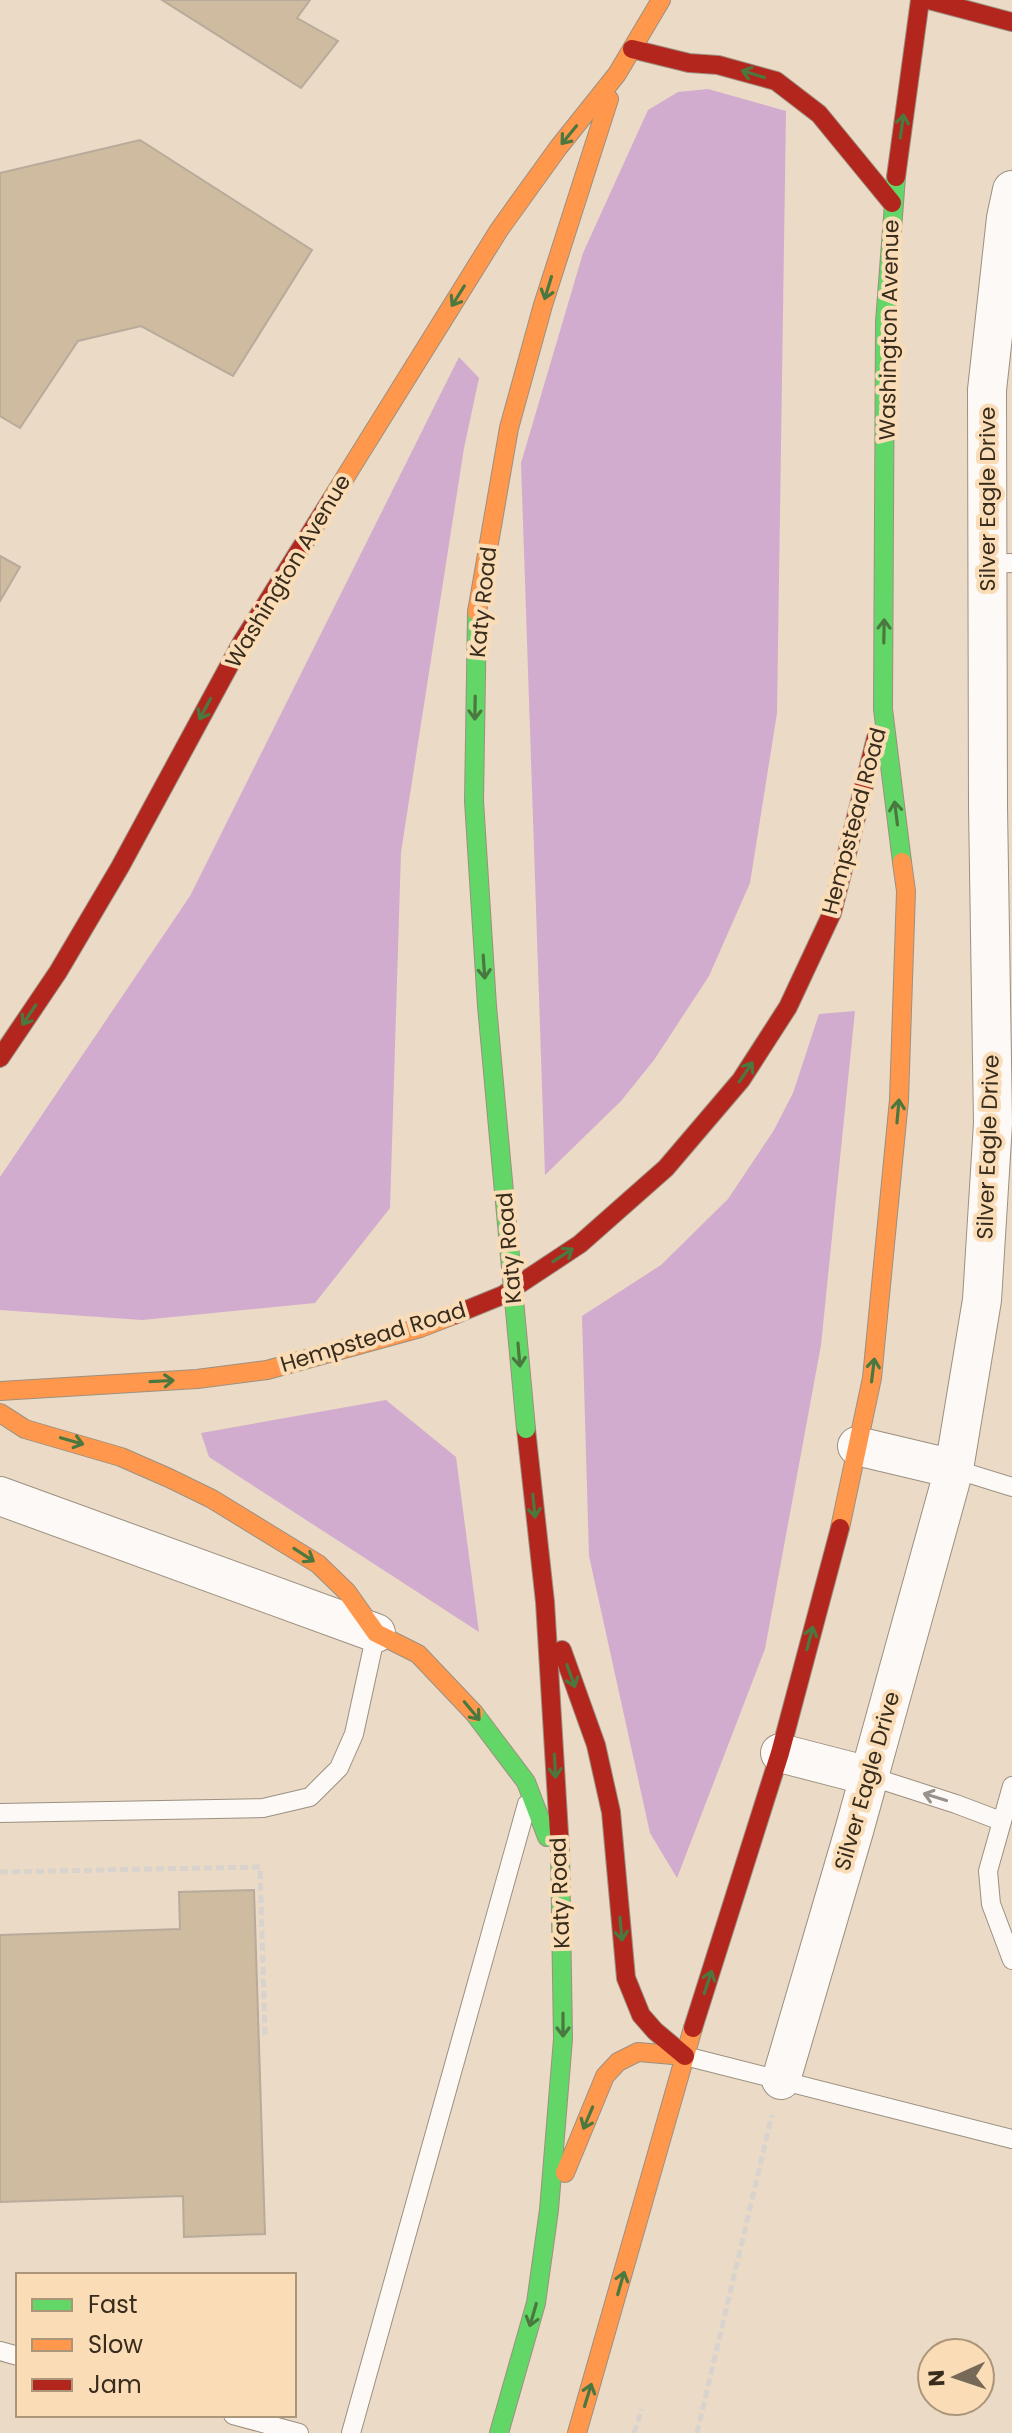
<svg xmlns="http://www.w3.org/2000/svg" width="1012" height="2433" viewBox="0 0 1012 2433" font-family="Poppins,sans-serif">
	<style>
		.forest { fill: #d1acce }
		.building { fill: #cebba0; stroke: #b8ab9b; stroke-width: 2 }
		.lines { fill: none; stroke-linecap: round; stroke-linejoin: round }
		.lane-casing { stroke: #9c9080; stroke-width: 20 }
		.street-casing { stroke: #9c9080; stroke-width: 40 }
		.fast-casing { stroke: #9c9080; stroke-width: 20 }
		.slow-casing { stroke: #9c9080; stroke-width: 20 }
		.jam-casing { stroke: #9c9080; stroke-width: 20 }
		.path { stroke: #d8d3cd; stroke-width: 5; stroke-dasharray: 8 4; stroke-linecap: butt }
		.lane { stroke: #fcf9f6; stroke-width: 18 }
		.street { stroke: #fcf9f6; stroke-width: 38 }
		.fast { stroke: #63d668; stroke-width: 18 }
		.slow { stroke: #ff974d; stroke-width: 18 }
		.jam { stroke: #b3261e; stroke-width: 18 }
		.fast-bridge-casing { stroke: #9c9080; stroke-width: 20; stroke-linecap: butt }
		.fast-bridge { stroke: #63d668; stroke-width: 18 }
		.oneway { stroke: #4b783f }
		.oneway2 { stroke: #9a928a }
		.labels { text-anchor: middle; dominant-baseline: central; stroke-width: 8; stroke-linejoin: round; paint-order: stroke }
		.street-label { font-size: 22px; fill: #372c1d; stroke: #fadcb6 }
	</style>
	<rect width="100%" height="100%" fill="#ebdac5"/>
	<path class="forest" d="M708 89 786 111 777 713 750 883 709 976 654 1060 621 1101 545 1175 521 463 583 253 648 110 678 92Z
		M459 357 479 378 464 448 401 852 390 1208 315 1303 142 1320 0 1310V1177L190 896Z
		M855 1011 821 1345 765 1649 677 1878 650 1833 589 1556 582 1316 661 1265 728 1199 774 1130 793 1093 819 1014Z
		M386 1400 456 1457 479 1632 209 1457 201 1433Z"/>
	<path class="building" d="M162 0H310L297 18 338 41 301 88Z
		M140 140 312 250 233 376 141 326 78 341 20 428 0 416V173Z
		M0 556 20 567 0 601Z
		M254 1890 265 2234 184 2237 183 2196 0 2202V1935L180 1929 179 1892Z"/>
	<g class="lines">
		<defs>
			<path id="lane" d="M987 564 1012 563
				M954 1469 1012 1487
				M869 1776 956 1804 1001 1821
				M1012 1786 988 1871 991 1904 1012 1960
				M0 1813 263 1808 310 1797 339 1768 354 1734 376 1633
				M685 2056 1012 2139
				M0 2351 18 2356
				M233 2415 299 2433
				M351 2433 527 1804"/>
			<path id="street" d="M857 1446 954 1469
				M0 1496 376 1633
				M780 1753 869 1776
				M781 2080 854 1831 954 1469 982 1300 993 1123 988 807 987 390 1006 218 1012 190"/>
			<path id="fast" d="M896 177 885 322 883 709 902 862
				M477 612 474 801 487 1006 499 1138
				M474 1713 526 1782 547 1837
				M499 2433 536 2303 549 2210 563 2039 560 1850"/>
			<path id="slow" d="M331 500 499 230 558 148 617 74 661 0
				M477 612 509 428 543 305 609 99
				M0 1391 197 1379 267 1370 420 1328 454 1315
				M0 1413 25 1429 121 1457 169 1478 212 1499 318 1564 347 1592 376 1633 418 1654 474 1713
				M840 1528 872 1378 899 1100 906 891 902 862
				M565 2173 605 2076 618 2062 638 2052 685 2056
				M577 2433 693 2028"/>
			<path id="jam" d="M929 0 1012 22
				M632 49 689 63 718 65 776 81 819 114 892 203
				M896 177 920 0
				M0 1058 58 972 120 867 242 642 331 500
				M454 1315 503 1295 580 1244 666 1168 741 1080 788 1007 832 913 876 738
				M526 1429 545 1602 560 1850
				M562 1650 596 1745 611 1812 626 1978 641 2015 655 2031 685 2056
				M693 2028 780 1753 840 1528"/>
		</defs>
		<use href="#lane" class="lane-casing"/>
		<use href="#street" class="street-casing"/>
		<use href="#fast" class="fast-casing"/>
		<use href="#slow" class="slow-casing"/>
		<use href="#jam" class="jam-casing"/>
		<path class="path" d="M0 1872 260 1867 265 2035
			M634 2433 642 2409
			M697 2433 772 2115"/>
		<use href="#lane" class="lane"/>
		<use href="#street" class="street"/>
		<use href="#fast" class="fast"/>
		<use href="#slow" class="slow"/>
		<use href="#jam" class="jam"/>
		<defs>
			<path id="fast-bridge" d="M499 1138 526 1429"/>
		</defs>
		<use href="#fast-bridge" class="fast-bridge-casing"/>
		<use href="#fast-bridge" class="fast-bridge"/>
	</g>
	<defs><path id="oneway-shaft" d="M-6 0H5M1.5-3L5.5 0L1.5 3" fill="none" stroke-width="1.6" stroke-linecap="round" stroke-linejoin="round" transform="scale(2)"/></defs>
	<g class="oneway">
		<use href="#oneway-shaft" transform="translate(753 74) rotate(-163)"/>
		<use href="#oneway-shaft" transform="translate(902 126) rotate(-82)"/>
		<use href="#oneway-shaft" transform="translate(569 135) rotate(129)"/>
		<use href="#oneway-shaft" transform="translate(548 288) rotate(107)"/>
		<use href="#oneway-shaft" transform="translate(458 296) rotate(122)"/>
		<use href="#oneway-shaft" transform="translate(884 631) rotate(-89)"/>
		<use href="#oneway-shaft" transform="translate(475 708) rotate(91)"/>
		<use href="#oneway-shaft" transform="translate(205 709) rotate(118)"/>
		<use href="#oneway-shaft" transform="translate(896 813) rotate(-97)"/>
		<use href="#oneway-shaft" transform="translate(484 967) rotate(86)"/>
		<use href="#oneway-shaft" transform="translate(29 1015) rotate(124)"/>
		<use href="#oneway-shaft" transform="translate(746 1072) rotate(-56)"/>
		<use href="#oneway-shaft" transform="translate(898 1111) rotate(-85)"/>
		<use href="#oneway-shaft" transform="translate(563 1255) rotate(-33)"/>
		<use href="#oneway-shaft" transform="translate(519 1355) rotate(85)"/>
		<use href="#oneway-shaft" transform="translate(873 1370) rotate(-83)"/>
		<use href="#oneway-shaft" transform="translate(162 1381) rotate(-3)"/>
		<use href="#oneway-shaft" transform="translate(72 1441) rotate(16)"/>
		<use href="#oneway-shaft" transform="translate(534 1506) rotate(84)"/>
		<use href="#oneway-shaft" transform="translate(304 1555) rotate(33)"/>
		<use href="#oneway-shaft" transform="translate(810 1638) rotate(-75)"/>
		<use href="#oneway-shaft" transform="translate(571 1676) rotate(70)"/>
		<use href="#oneway-shaft" transform="translate(472 1711) rotate(50)"/>
		<use href="#oneway-shaft" transform="translate(555 1766) rotate(87)"/>
		<use href="#oneway-shaft" transform="translate(621 1929) rotate(85)"/>
		<use href="#oneway-shaft" transform="translate(708 1982) rotate(-72)"/>
		<use href="#oneway-shaft" transform="translate(563 2025) rotate(90)"/>
		<use href="#oneway-shaft" transform="translate(588 2118) rotate(113)"/>
		<use href="#oneway-shaft" transform="translate(621 2283) rotate(-74)"/>
		<use href="#oneway-shaft" transform="translate(533 2315) rotate(106)"/>
		<use href="#oneway-shaft" transform="translate(588 2395) rotate(-73)"/>
	</g>
	<use class="oneway2" href="#oneway-shaft" transform="translate(935 1797) rotate(-163)"/>
	<g class="labels">
		<g class="street-label">
			<text transform="translate(889 330) rotate(-89)">Washington Avenue</text>
			<text transform="translate(987 499) rotate(-90)">Silver Eagle Drive</text>
			<text transform="translate(288 571) rotate(-59)">Washington Avenue</text>
			<text transform="translate(483 602) rotate(-84)">Katy Road</text>
			<text transform="translate(854 821) rotate(-75)">Hempstead Road</text>
			<text transform="translate(988 1147) rotate(-88)">Silver Eagle Drive</text>
			<text transform="translate(509 1248) rotate(-95)">Katy Road</text>
			<text transform="translate(373 1337) rotate(-17)">Hempstead Road</text>
			<text transform="translate(867 1781) rotate(-74)">Silver Eagle Drive</text>
			<text transform="translate(560 1893) rotate(-92)">Katy Road</text>
		</g>
	</g>
	<rect x="16" y="2273" width="280" height="144" fill="#fadcb6" stroke="#ac9679" stroke-width="2"/>
	<rect x="32" y="2299" width="40" height="12" fill="#63d668" stroke="#ac9679" stroke-width="2"/>
	<text x="88" y="2313" font-size="24" fill="#372c1d">Fast</text>
	<rect x="32" y="2339" width="40" height="12" fill="#ff974d" stroke="#ac9679" stroke-width="2"/>
	<text x="88" y="2353" font-size="24" fill="#372c1d">Slow</text>
	<rect x="32" y="2379" width="40" height="12" fill="#b3261e" stroke="#ac9679" stroke-width="2"/>
	<text x="88" y="2393" font-size="24" fill="#372c1d">Jam</text>
	<g transform="translate(956 2377) rotate(267)"><circle r="38" fill="#fadcb6" stroke="#ac9679" stroke-width="2"/>
	<path d="M0-6L14 30L0 20L-14 30Z" fill="#766958"/>
	<text y="-12" font-size="22" font-weight="bold" text-anchor="middle" fill="#372c1d">N</text>
	</g>
</svg>
